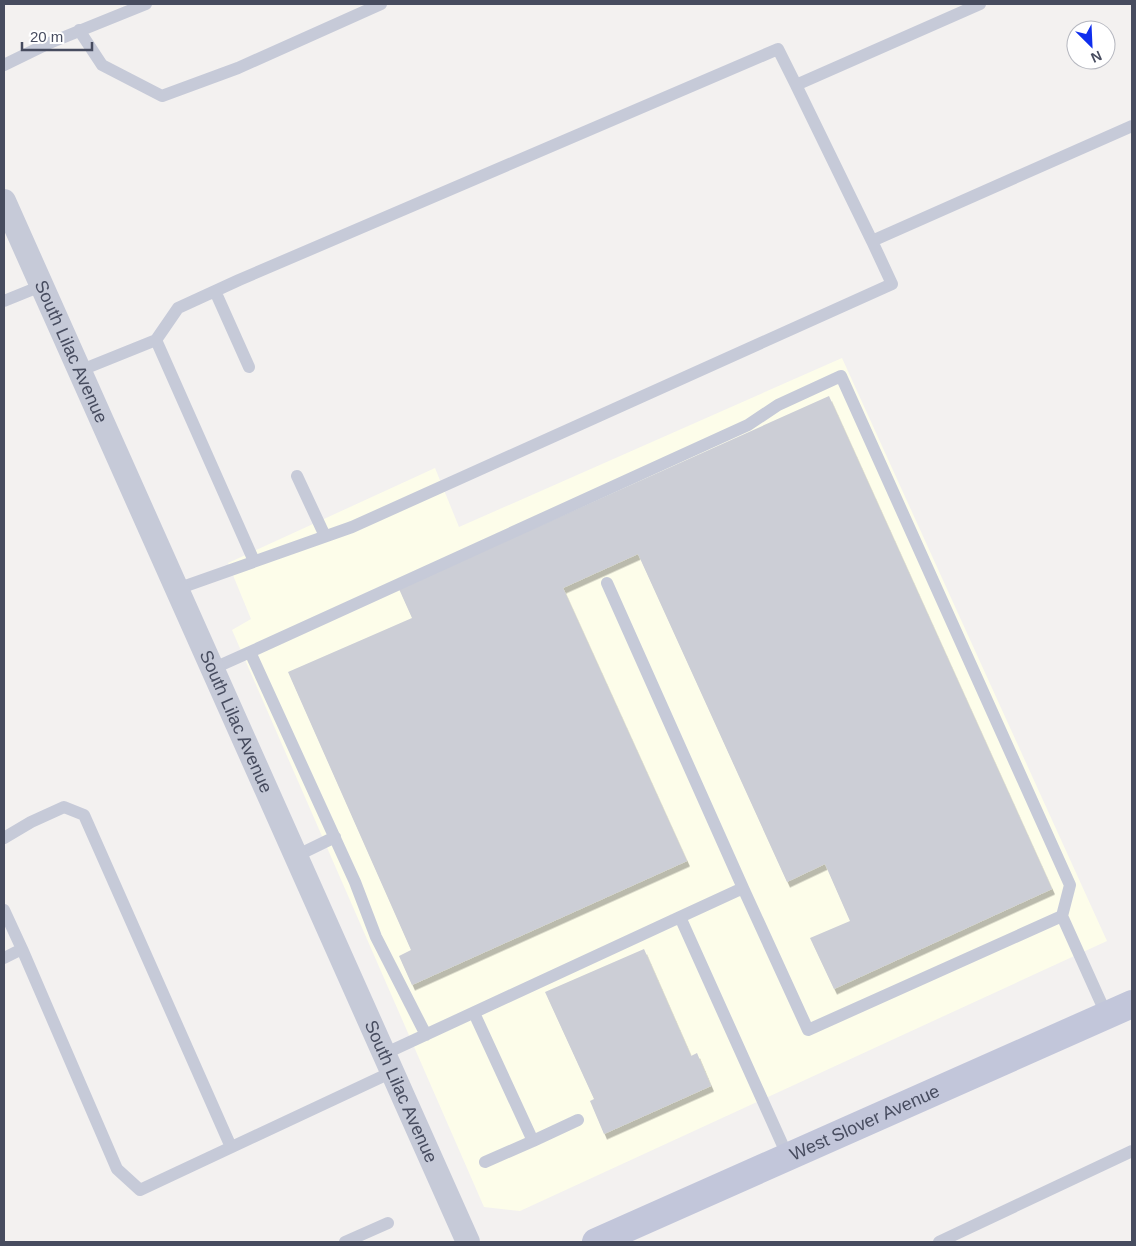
<svg xmlns="http://www.w3.org/2000/svg" width="1136" height="1246" viewBox="0 0 1136 1246" font-family="Arial,sans-serif">
	<style>
		.commercial { fill: #fdfdea }
		.building { fill: #ccced6; filter: url(#shadow) }
		.lines { fill: none; stroke-linecap: round; stroke-linejoin: round }
		.lane { stroke: #c6cad8; stroke-width: 12 }
		.street { stroke: #c6cad8; stroke-width: 24 }
		.secondary { stroke: #c2c6da; stroke-width: 28 }
		.labels { text-anchor: middle; dominant-baseline: central; stroke-width: 4; stroke-linejoin: round; paint-order: stroke }
		.street-label { font-size: 18px; fill: #474c5f; stroke: #fff }
	</style>
	<defs>
		<filter id="shadow"><feDropShadow dx="3" dy="5.5" stdDeviation="0" flood-color="#0004"/></filter>
	</defs>
	<rect width="100%" height="100%" fill="#f3f1f0"/>
	<path class="commercial" d="M842 358 1107 941 520 1211 484 1207 232 630 251 619 228 563 435 468 459 527Z"/>
	<path class="building" d="M829 396 1052 889 834 989 810 938 850 921 825 864 787 882 638 554 563 588 687 861 412 985 399 956 411 950 288 672 412 618 399 589Z
		M644 949 691 1056 697 1053 711 1086 604 1134 590 1101 594 1099 545 992Z"/>
	<g class="lines">
		<path class="lane" d="M79 30 102 65 162 96 238 68 381 4
			M4 65 47 44 146 4
			M796 85 872 241
			M215 291 249 367
			M4 301 41 286
			M156 340 254 561
			M79 371 156 340 178 308 239 280 778 49 796 85 980 4
			M297 476 325 536
			M607 583 743 888
			M177 589 352 527 892 284 872 241 1132 126
			M212 669 250 652
			M4 838 31 822 64 807 84 815 231 1147
			M296 856 335 837
			M4 910 22 949
			M680 917 743 888 808 1030 1062 916 1107 1016
			M4 958 22 949 117 1169 140 1190 392 1072
			M474 1013 533 1141 578 1120
			M426 1035 376 937 355 882 250 652 748 425 778 405 841 376 1070 885 1062 916
			M384 1054 680 917 788 1157
			M485 1162 533 1141
			M345 1242 388 1223
			M939 1242 1132 1151"/>
		<path class="street" id="s1" d="M4 201 468 1242"/>
		<path class="secondary" id="s2" d="M596 1242 1132 1004"/>
	</g>
	<g class="labels">
		<g class="street-label">
			<text stroke="none"><textPath href="#s1" startOffset="165">South Lilac Avenue</textPath></text>
			<text stroke="none"><textPath href="#s1" startOffset="570">South Lilac Avenue</textPath></text>
			<text stroke="none"><textPath href="#s1" startOffset="975">South Lilac Avenue</textPath></text>
			<text stroke="none"><textPath href="#s2" startOffset="294">West Slover Avenue</textPath></text>
		</g>
	</g>
	<rect width="1136" height="1246" fill="none" stroke="#474c5f" stroke-width="10"/>
	<g transform="translate(1091 45) rotate(156)"><circle r="24" fill="#ffffff" stroke="#b5b7bf"/>
	<path d="M0-4L9 19L0 12L-9 19Z" fill="#0f2eee"/>
	<text y="-8" font-size="14" font-weight="bold" text-anchor="middle" fill="#474c5f">N</text>
	</g>
	<path d="M22 42v8h70v-8" fill="none" stroke="#474c5f" stroke-width="2.5"/>
	<text x="30" y="42" font-size="15" fill="#474c5f" stroke="#ffffff" stroke-width="4" paint-order="stroke">20 m</text>
</svg>
